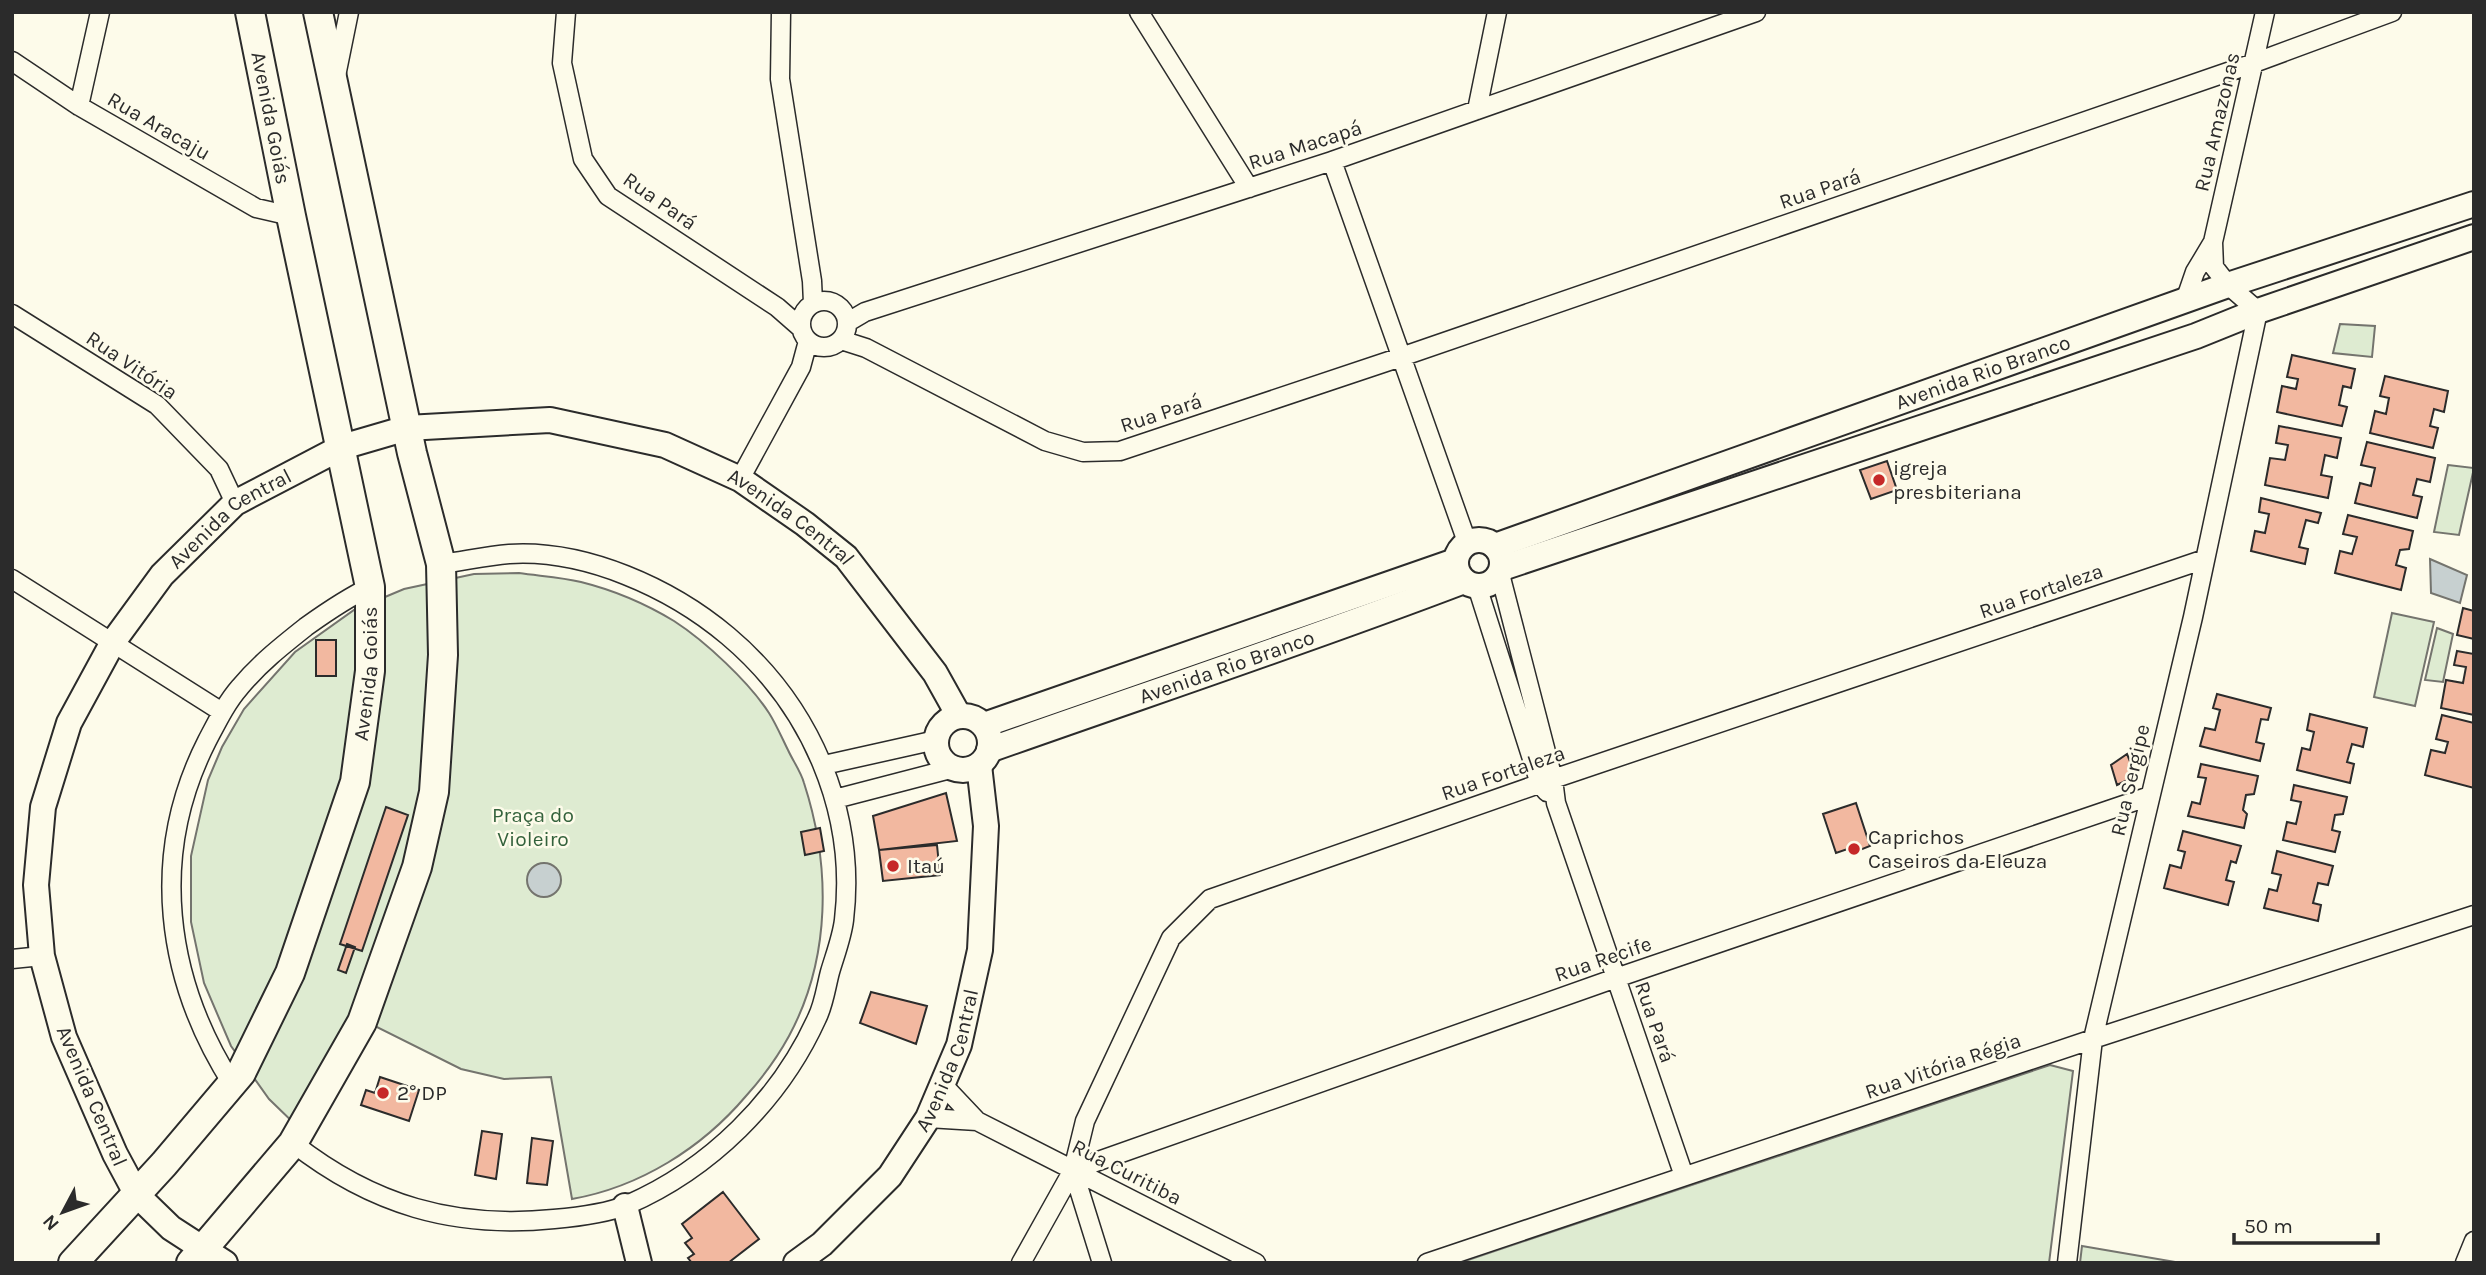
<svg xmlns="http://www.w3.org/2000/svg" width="2486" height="1275" viewBox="0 0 2486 1275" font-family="Karla,sans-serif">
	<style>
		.green { fill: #deebd1; stroke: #74746e; stroke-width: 2 }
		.water { fill: #c7d0d0; stroke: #74746e; stroke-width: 2 }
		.building { fill: #f2b8a0; stroke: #2b2b2b; stroke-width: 2 }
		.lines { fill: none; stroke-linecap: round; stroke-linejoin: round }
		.street-casing { stroke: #2b2b2b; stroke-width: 21 }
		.secondary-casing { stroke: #2b2b2b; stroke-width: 28 }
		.primary-casing { stroke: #2b2b2b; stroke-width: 32 }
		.street { stroke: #fdfbea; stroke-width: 18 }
		.secondary { stroke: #fdfbea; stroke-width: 24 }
		.primary { stroke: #fdfbea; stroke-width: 28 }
		.poi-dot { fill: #c62828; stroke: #fdfbea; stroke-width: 2.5 }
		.labels { text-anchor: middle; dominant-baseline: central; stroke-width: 5; stroke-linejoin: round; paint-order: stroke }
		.street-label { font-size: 21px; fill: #2b2b2b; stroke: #fdfbea }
		.poi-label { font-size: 21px; fill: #2b2b2b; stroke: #fdfbea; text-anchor: start }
		.park-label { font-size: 21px; fill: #34623c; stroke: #fdfbea }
	</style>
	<rect width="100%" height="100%" fill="#fdfbea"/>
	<path class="green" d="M2340 324 2375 326 2372 357 2333 353Z
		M2448 465 2474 468 2459 535 2434 532Z
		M519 573C539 576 561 577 581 582 613 590 646 604 674 621 705 641 749 682 769 713 776 724 782 738 788 750 793 761 801 772 804 783 831 866 831 958 789 1036 777 1058 763 1077 746 1096 702 1148 640 1187 572 1199L551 1077 504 1079 461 1069 371 1024 305 1134 269 1099 231 1046 204 983 191 922V856L208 780 222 747 244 709 295 652 354 610 404 589 474 574Z
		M2392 613 2434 622 2415 706 2374 697Z
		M2437 628 2453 634 2443 682 2425 680Z
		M2050 1065 2073 1071 2049 1263H1459Z
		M2082 1246 2181 1263H2080Z"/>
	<path class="water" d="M2430 559 2467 575 2460 603 2431 593Z
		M527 880a17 17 0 1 1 34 0a17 17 0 1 1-34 0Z"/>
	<path class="building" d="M2292 355 2355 369 2351 388 2343 386 2339 405 2347 407 2342 426 2277 412 2282 386 2296 389 2298 379 2287 377Z
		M2385 376 2448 391 2444 412 2434 409 2430 426 2438 428 2433 448 2370 433 2375 411 2386 414 2389 398 2380 396Z
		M2279 426 2341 438 2337 458 2325 455 2321 475 2332 477 2328 498 2265 485 2270 458 2285 460 2288 445 2276 443Z
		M2367 442 2435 458 2430 482 2417 479 2413 495 2422 497 2417 518 2355 503 2360 483 2371 486 2375 468 2361 465Z
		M1887 461 1897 490 1871 499 1860 470Z
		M2261 498 2321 513 2318 523 2306 520 2299 547 2308 549 2305 564 2251 551 2255 531 2265 533 2269 514 2259 512Z
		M2348 515 2413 531 2409 549 2400 550 2396 565 2406 568 2401 590 2335 573 2340 551 2352 554 2357 537 2343 534Z
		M2463 608 2474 611V639L2457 635Z
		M316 640H336V676H316Z
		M2457 651 2474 654V715L2441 708 2446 680 2463 683 2466 667 2454 665Z
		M2217 694 2271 708 2268 720 2261 719 2256 742 2264 744 2260 761 2200 746 2205 728 2215 730 2220 710 2213 708Z
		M2310 714 2367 728 2363 747 2352 744 2347 762 2354 764 2350 783 2297 770 2302 748 2310 750 2314 732 2307 730Z
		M2442 715 2474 723V788L2425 775 2431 750 2445 753 2448 742 2436 739Z
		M2127 754 2136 776 2117 785 2111 765Z
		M2201 764 2258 776 2254 794 2246 795 2243 810 2247 814 2244 828 2188 816 2192 802 2200 804 2206 778 2198 777Z
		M2294 785 2347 797 2343 814 2335 815 2332 830 2340 832 2335 852 2283 840 2287 822 2296 824 2301 802 2291 800Z
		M946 793 957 841 879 850 873 816Z
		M1856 803 1870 846 1860 850 1859 845 1836 853 1823 814Z
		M386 807 408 815 362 951 340 944Z
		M820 828 824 851 805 855 801 832Z
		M2183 831 2241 846 2236 863 2231 861 2226 880 2234 882 2228 905 2164 888 2170 865 2181 868 2185 852 2178 850Z
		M937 845 940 875 883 881 879 850Z
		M2277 851 2333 866 2328 885 2318 883 2313 903 2321 905 2318 921 2264 908 2269 889 2277 891 2281 875 2272 873Z
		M347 944 355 947 346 973 338 970Z
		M871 992 927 1006 916 1044 860 1023Z
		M380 1077 419 1090 409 1121 361 1105 366 1090 375 1093Z
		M482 1131 502 1134 496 1179 475 1175Z
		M532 1138 553 1141 547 1185 527 1183Z
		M723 1192 759 1239 728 1263H692L688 1258 694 1254 685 1243 692 1238 682 1224Z"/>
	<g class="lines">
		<defs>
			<path id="street" d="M566 12 562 63 583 159 608 196 777 307 801 328
				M781 12 780 79 812 281 813 303
				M1139 12 1249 188
				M12 61 79 106 256 208 291 216
				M336 76 349 12
				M79 106 100 12
				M1477 110 1497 12
				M1332 161 1467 542
				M801 324a23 23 0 1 1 46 0a23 23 0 1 1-46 0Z
				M2185 301 2195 272 2213 242
				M12 314 157 405 219 469 235 503
				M848 322 865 312 1332 161 1756 12
				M841 340 866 348 1045 441 1083 452 1120 451 1401 357 2254 63 2392 12
				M740 479 801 367 808 341
				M1500 574 1553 779 1556 803 1684 1176
				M12 579 222 712
				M1477 586 1540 784 1547 792
				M824 765 936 740
				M835 799 954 768
				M12 959 42 956
				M233 1085C165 979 149 855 207 741 217 722 226 703 240 687 260 663 283 645 307 626 328 611 347 598 370 587
				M943 1085 977 1121 1256 1263
				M928 1118 977 1121
				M293 1143C372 1205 454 1229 554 1219 577 1217 605 1214 627 1205 710 1169 780 1100 817 1018 824 1004 826 987 830 972 835 955 842 937 844 920 857 811 810 705 728 636 671 588 585 549 509 554 486 556 464 561 441 564
				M1073 1170 1616 978 2150 796
				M1073 1170 1102 1263
				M1021 1263 1073 1170 1085 1121 1171 938 1210 899 1553 779 2205 559
				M1427 1263 2093 1039 2474 915
				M2067 1263 2093 1039 2193 617 2258 311 2228 285 2214 267 2213 242 2265 12
				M2465 1263 2474 1241"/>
			<g id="secondary">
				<circle cx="1479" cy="563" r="23"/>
				<path id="s1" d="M1495 546 2228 285 2474 204"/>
				<path d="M1502 568 2196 336 2258 311 2474 237"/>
				<circle cx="963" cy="743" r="27"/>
				<path d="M984 725 1455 561"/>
				<path id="s2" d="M989 750C1147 694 1307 641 1464 581"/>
				<path d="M625 1206 639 1263"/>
				<path id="s3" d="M225 1263 171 1228 137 1195 115 1154 64 1037 42 956 36 885 43 807 69 723 113 642 162 575 235 503 342 447 407 428 550 420 665 445 740 479 805 524 846 557 935 673 959 716"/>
				<path id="s4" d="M796 1263 822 1244 890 1176 928 1118 959 1045 980 950 986 826 979 765"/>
			</g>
			<g id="primary">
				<path id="s5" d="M73 1263 164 1164 241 1073 290 973 355 782 370 671V587L291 216 250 12"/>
				<path d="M191 1263 293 1143 362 1022 417 867 434 792 443 655 441 564 412 453 318 12"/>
			</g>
		</defs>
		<use href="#street" class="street-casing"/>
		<use href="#secondary" class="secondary-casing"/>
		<use href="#primary" class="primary-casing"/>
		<use href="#street" class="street"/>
		<use href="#secondary" class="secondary"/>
		<use href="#primary" class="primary"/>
	</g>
	<g class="poi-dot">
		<circle cx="1879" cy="480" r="7"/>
		<circle cx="1854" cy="849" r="7"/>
		<circle cx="893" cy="866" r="7"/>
		<circle cx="383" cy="1093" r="7"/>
	</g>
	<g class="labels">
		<g class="street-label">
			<text transform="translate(271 118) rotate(79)">Avenida Goiás</text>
			<text transform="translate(2217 122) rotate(-77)">Rua Amazonas</text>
			<text transform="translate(159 126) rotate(30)">Rua Aracaju</text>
			<text transform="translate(1305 145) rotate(-18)">Rua Macapá</text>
			<text transform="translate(1820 189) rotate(-19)">Rua Pará</text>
			<text transform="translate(660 201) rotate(35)">Rua Pará</text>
			<text transform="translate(132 365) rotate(34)">Rua Vitória</text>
			<text stroke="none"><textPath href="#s1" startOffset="518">Avenida Rio Branco</textPath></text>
			<text transform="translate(1161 413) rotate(-18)">Rua Pará</text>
			<text stroke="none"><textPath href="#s3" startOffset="872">Avenida Central</textPath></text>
			<text stroke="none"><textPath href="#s3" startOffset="1480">Avenida Central</textPath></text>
			<text transform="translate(2041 591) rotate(-19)">Rua Fortaleza</text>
			<text stroke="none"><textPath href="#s2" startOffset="252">Avenida Rio Branco</textPath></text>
			<text stroke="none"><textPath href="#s5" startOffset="676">Avenida Goiás</textPath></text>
			<text transform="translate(1503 773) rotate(-19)">Rua Fortaleza</text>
			<text transform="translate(2130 780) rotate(-77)">Rua Sergipe</text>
			<text transform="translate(1603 959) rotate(-19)">Rua Recife</text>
			<text transform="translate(1655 1022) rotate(71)">Rua Pará</text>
			<text stroke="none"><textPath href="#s4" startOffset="259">Avenida Central</textPath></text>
			<text transform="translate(1943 1066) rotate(-19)">Rua Vitória Régia</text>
			<text transform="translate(92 1096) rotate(67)">Avenida Central</text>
			<text transform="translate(1127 1172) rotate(27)">Rua Curitiba</text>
		</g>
		<g class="poi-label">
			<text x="1893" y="468">igreja<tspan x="1893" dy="24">presbiteriana</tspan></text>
			<text x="1868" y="837">Caprichos<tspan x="1868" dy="24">Caseiros da Eleuza</tspan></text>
			<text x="907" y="866">Itaú</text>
			<text x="397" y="1093">2° DP</text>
		</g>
		<g class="park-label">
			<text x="533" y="815">Praça do<tspan x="533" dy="24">Violeiro</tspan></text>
		</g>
	</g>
	<rect width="2486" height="1275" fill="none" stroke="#2b2b2b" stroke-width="28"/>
	<g transform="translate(63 1212) rotate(229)" stroke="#fdfbea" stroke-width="5" paint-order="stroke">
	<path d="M0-5L12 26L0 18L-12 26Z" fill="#2b2b2b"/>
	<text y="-10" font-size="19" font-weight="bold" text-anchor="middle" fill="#2b2b2b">N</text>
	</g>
	<path d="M2234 1233v10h144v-10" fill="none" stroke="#2b2b2b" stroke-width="3.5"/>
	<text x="2244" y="1233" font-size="21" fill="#2b2b2b" stroke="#fdfbea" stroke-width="5" paint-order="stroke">50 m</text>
</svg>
